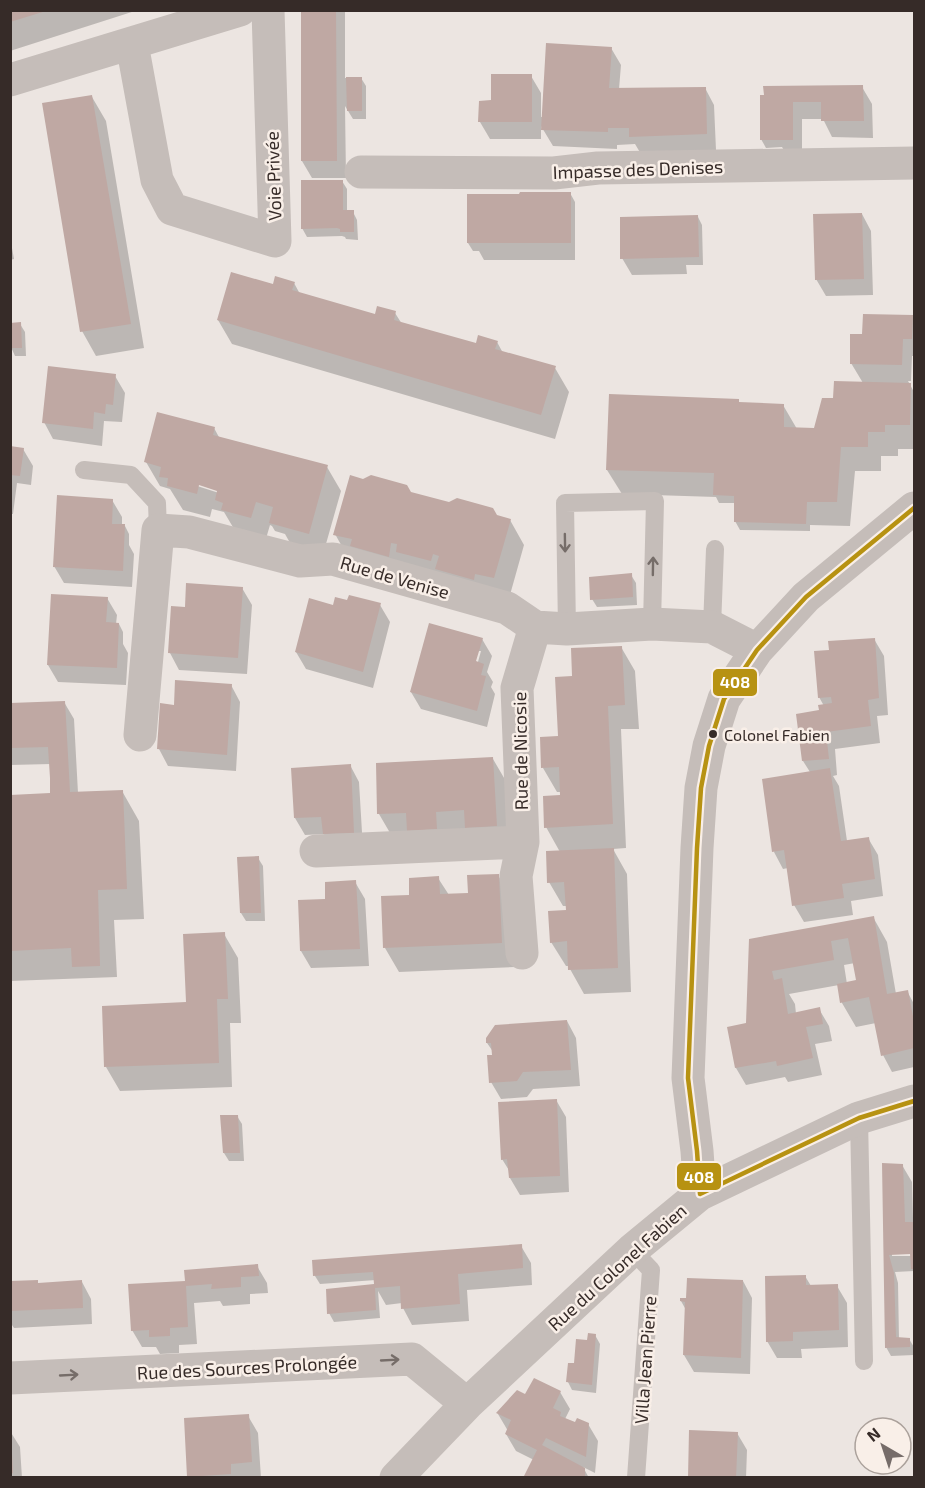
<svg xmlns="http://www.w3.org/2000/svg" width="925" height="1488" viewBox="0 0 925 1488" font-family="'Exo 2',sans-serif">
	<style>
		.shadow { fill: #0003; fill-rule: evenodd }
		.building { fill: #bfa8a3 }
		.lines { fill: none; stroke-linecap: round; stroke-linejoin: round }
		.service { stroke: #c5bdb9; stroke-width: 18 }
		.minor { stroke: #c5bdb9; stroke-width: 33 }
		.bus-1-casing { stroke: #f9efe8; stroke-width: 9 }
		.bus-1 { stroke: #b79212; stroke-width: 4.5 }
		.oneway { stroke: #766d69 }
		.bus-dot { fill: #362b28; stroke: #f9efe8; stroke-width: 2 }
		.labels { text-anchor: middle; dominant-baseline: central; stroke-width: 5; stroke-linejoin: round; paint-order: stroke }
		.bus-label { font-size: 16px; fill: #362b28; stroke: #f9efe8; text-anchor: start }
		.street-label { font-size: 18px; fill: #362b28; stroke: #f9efe8 }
		.line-badge { stroke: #f9efe8; stroke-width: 2 }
		.badge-label { font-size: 16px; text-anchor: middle; font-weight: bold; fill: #fff }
	</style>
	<rect width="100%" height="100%" fill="#ece5e1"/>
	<path class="shadow" d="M10 10H138L10 51Z
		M302 10H345V78H361L366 86V119H353L345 106 346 178H312L302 161Z
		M611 48 621 65 619 89 705 88 714 105 716 150 641 154 635 144 617 145V149L553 146 541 126V139H490L480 122 492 102 531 76 541 93V117H544Z
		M862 87 872 104 873 138 832 137 823 119H802V157H788L782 147 766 148 761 139V96Z
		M92 97 106 121 144 348 96 356 82 331Z
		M342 181 347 189V212H353L357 220 358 240 346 239 345 237 342 236 307 237 302 228Z
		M570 193 575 202V260H484L479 251H473L468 243Z
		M862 214 871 231 873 295 826 296 816 279Z
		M698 217 702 225 703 265H686L687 274 632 275 622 258Z
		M10 237 14 259 10 260Z
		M294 283 300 294 376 316 395 313 402 324 477 345 497 342 503 353 555 368 569 392 555 439 232 344 218 320 274 286Z
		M912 316 914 321V356H912L911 381H908L914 392V449H898V456H881V471H855L850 526 810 525V531L740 530 735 521 736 503H719L716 497 622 494 607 470 738 400 740 404 783 405 797 429H815L835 400 863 383 851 363 864 335Z
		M20 324 25 332 26 356H15L11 347Z
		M115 376 125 393 122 422 104 421 102 446 53 439 44 422Z
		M214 428 220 439 327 467 341 491 322 558 294 550 285 534 275 531 272 526 270 525 265 542 237 534 224 512 212 509 210 517 183 510 170 489 160 486 146 462ZM192 481 219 490V493L191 484Z
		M10 447 23 449 33 466 31 485 17 483 13 514H10Z
		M410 493 510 520 524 545 508 602 349 559 335 534Z
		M112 500 122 517V526H125L129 534V545L134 554 132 587 64 583 54 566Z
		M631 575 636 583 637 605 597 607 592 599Z
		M242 588 252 605 247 674 179 670 170 653 186 609Z
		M107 598 117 615 116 624H119L123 632V644L128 653 126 685 58 682 48 665Z
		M380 605 390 622 373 688 306 669 296 652Z
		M482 639 492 656 487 672 493 682 491 687 495 694 487 727 421 709 411 692ZM478 651H481L476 669 473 668Z
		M874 639 884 656 888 715 877 716 880 743 835 749 837 775 833 776 839 786 847 841 868 838 878 855 883 896 851 901 853 915 804 922 794 905 788 868 783 869 774 852 810 772 803 761 797 715 820 712 824 706 819 697 830 652Z
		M621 647 635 671 639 729H621L626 848 613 849 627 874 631 992 584 994 570 969 569 966H566L551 942 567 912V906H563L549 882 560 852 546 827 562 797V792H557L543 768 559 737 573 677Z
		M231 685 240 702 236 771 168 766 159 749 175 706Z
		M64 702 74 719 78 793 122 791 139 821 144 919 114 920 117 977 10 981V796L51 794V764L10 765V705Z
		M493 759 507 783 510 850 393 838 379 814 378 764Z
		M350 765 359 782 363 849 334 851 324 834 305 835 295 818Z
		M258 858 263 866 265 921H246L241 913Z
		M498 875 512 900 515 967 399 972 385 948 410 896 438 878 449 895 470 894Z
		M355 882 365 899 369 966 311 968 301 951 299 902 327 901Z
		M873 917 887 942 896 994 907 991 914 1004V1067L892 1072 883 1055 876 1023 856 1027 842 1003 839 985 789 994 795 1004 796 1014 819 1009 829 1026 832 1041 815 1044 822 1075 788 1082 785 1077 746 1085 736 1068 729 1028 747 1024 751 940ZM855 963 858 981 847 984 844 965Z
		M224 934 238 958 241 1023H230L232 1087 120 1091 106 1067 188 1004Z
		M567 1021 576 1038 580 1086 533 1089 527 1097 501 1099 491 1082 494 1053 487 1043Z
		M556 1100 566 1117 569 1192 520 1195 510 1178V1172L502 1159Z
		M237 1116 242 1124 244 1161H229L224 1153Z
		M883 1165H902L912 1182 914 1253H892V1256H914V1273V1271L895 1272 898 1283 899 1339H909L914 1347V1355L891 1356 886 1347Z
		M521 1246 531 1263 532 1285 467 1290 469 1321 412 1325 403 1308 402 1303 386 1305 378 1291 380 1318 334 1322 329 1313 374 1286 376 1288V1280L320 1284 315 1276 314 1262Z
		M257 1266 267 1283 268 1293 250 1294V1304L223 1306 220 1301 194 1303 197 1344 179 1345V1353L160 1354 156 1347H142L132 1330 186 1282Z
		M805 1276 811 1286H837L847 1303 848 1347 801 1349 802 1358H777L767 1341Z
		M743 1281 752 1298 750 1374 694 1372 684 1355 686 1310 681 1301Z
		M82 1282 91 1299 92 1324 14 1328 10 1322V1283L39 1285Z
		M595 1335 600 1344 596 1393 572 1390 568 1382 588 1341Z
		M535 1380 560 1392 570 1409 565 1419 576 1424H588L598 1441 595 1473 583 1467 589 1478H525L534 1460 516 1451 506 1434 508 1431 498 1414 526 1396Z
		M248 1416 258 1433 261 1478H190L189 1476Z
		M10 1431 20 1447 22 1478H10Z
		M737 1433 747 1450 746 1478H689Z"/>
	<path class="building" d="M10 10H46V11L10 22Z
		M301 10H336L337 161H301Z
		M546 43 612 47 609 88 706 87 707 134 629 137V128H608V132L541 130Z
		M491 74H532V122H478L479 101 491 100Z
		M346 77H362V111H347Z
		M863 85 864 121H821V102H793V140H760V95H764L763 86Z
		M92 95 131 324 80 332 42 103Z
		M301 180H343V210H354V232H340V229L337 228 301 229Z
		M520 192H571V243H467V194H519Z
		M862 213 864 279 815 280 813 214Z
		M698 215 699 257 620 259V217Z
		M231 272 273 284 275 276 295 282 292 290 375 314 377 306 396 311 394 320 476 343 478 335 498 341 495 349 556 366 541 415 217 320Z
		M863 314 913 315 912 339H903L902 365 850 364V334H862Z
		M21 322 22 348H10V323Z
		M48 366 116 374 113 405 106 404 105 414 94 412 93 429 42 423Z
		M834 381 911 383 910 425H885V432H868V447H841L837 502H807L806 524 734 522V496L713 495 714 473 606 470 609 394 739 399V402L784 404V427L814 428 822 398H833Z
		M157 412 215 427 213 435 328 465 309 534 269 523 273 507 256 502 251 518 221 510 223 503 215 500 217 491 199 485 197 494 167 486 168 478 159 477 161 467 144 462Z
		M10 446 24 448 20 476 10 475Z
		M350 475 363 479 371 475 407 485 411 492 449 502 457 498 493 508 497 515 511 519 494 578 475 574 474 580 435 569 439 556 433 554 431 561 396 552 397 544 391 543 389 557 350 546 352 539 333 535Z
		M57 495 113 499 112 524H125L123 571 53 567Z
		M632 573 633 597 590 600 589 577Z
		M186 583 243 587 238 658 168 653 171 606 185 607Z
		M51 594 108 597 106 622 119 623 117 668 47 665Z
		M349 595 381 603 363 672 295 652 309 598 333 605 335 597 347 600Z
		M429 623 483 638 476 661 484 664 481 675 486 676 477 711 410 692Z
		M875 638 879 698 868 700 871 726 826 732 829 759 802 761 796 714 819 710 818 705 832 703 831 697 818 698 814 651 829 650 828 641Z
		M622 646 625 705 608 706 613 824 544 828 543 796 560 795 559 767 541 768 540 737 558 736 555 677 572 676 571 648Z
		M175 680 232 684 227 755 157 749 160 703 174 705Z
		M65 701 70 792 123 790 127 889 98 890 100 966 72 967 71 948 10 951V795L50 793V778L48 747 10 748V703Z
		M493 757 497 826 465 828 464 810 436 812 437 829 407 831 406 813 377 814 376 763Z
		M351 764 354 833 323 834 321 817 294 818 291 768Z
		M830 768 841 841 869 837 875 879 842 884 844 898 792 906 784 850 772 852 762 779Z
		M614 848 618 968 568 970 567 941 550 943 548 911 566 910 564 882 547 883 546 851Z
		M259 856 261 913H240L237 857Z
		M499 874 502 943 383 948 381 896 409 895V878L439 876 440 894 468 893 467 875Z
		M356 880 360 949 300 951 298 900 325 899V882Z
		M874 916 887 994 908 990 914 1022V1048L881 1056 869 997 840 1003 837 984 856 980 848 938 831 941 834 960 772 971 774 980 782 978 788 1014 820 1007 823 1024 806 1027 813 1058 777 1066 776 1061 735 1068 727 1027 746 1023 749 939Z
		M225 932 228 999H217L219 1063 104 1067 102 1006 186 1002 183 934Z
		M567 1020 571 1070 523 1072 517 1081 489 1083 487 1055H492L491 1043H486V1038L495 1025Z
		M557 1099 560 1176 509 1178 507 1159 501 1160 498 1102Z
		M220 1115H238L240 1153H223Z
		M882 1163 903 1164 905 1222H914V1269H911L910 1254 889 1255 894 1273 896 1337 910 1338V1347L885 1348Z
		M522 1244 523 1268 458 1274 460 1304 401 1309 400 1286 375 1288 376 1310 327 1314 326 1289 374 1284 373 1272 313 1276 312 1260Z
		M258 1264 259 1276 241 1277V1287L211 1289 212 1284 186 1286 188 1327 170 1328V1336L149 1337V1330L131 1331 128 1284 185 1281 184 1270Z
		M806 1275V1285L838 1284 839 1330 793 1332V1341L766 1342 765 1276Z
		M687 1278 743 1280 741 1358 683 1355 685 1302 680 1301V1298H686Z
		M38 1280V1283L82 1280 83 1308 10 1311V1281Z
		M588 1333 596 1334 592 1385 566 1382 568 1363H574L576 1339 587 1340Z
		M534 1378 561 1391 553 1408 561 1412 560 1416 575 1422 577 1418 589 1423 586 1457 546 1438 542 1445 585 1468V1478H523L537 1450 505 1434 511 1420 496 1413 517 1390 525 1394Z
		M249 1414 252 1462 231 1464V1474L187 1477 184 1418Z
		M689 1430 738 1432 736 1478H688Z
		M10 1454H12L13 1473 10 1474Z"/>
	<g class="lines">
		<path class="service" d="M84 470 131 475 157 503 158 530
			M712 627 715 549
			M567 629 565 503 655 501 652 624
			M859 1118 864 1361
			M632 1250 651 1270 636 1478"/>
		<path class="minor" d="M132 44 157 180 172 209 275 241 268 10
			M10 80 240 10
			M361 172 554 173 598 168 914 163
			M140 735 158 530 189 532 300 561 333 559 507 608 535 627 567 629 652 624 712 627 757 650
			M316 851 523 842
			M522 953 516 876 523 842 517 688 535 627
			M700 1194 697 1151 688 1078 697 848 701 788 709 746 724 699 757 650 806 597 914 508
			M10 1378 412 1359 467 1404
			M396 1478 467 1404 632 1250 700 1194 859 1118 914 1101"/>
		<defs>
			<path id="bus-1" d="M914 508 806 597 757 650 724 699 709 746 701 788 697 848 688 1078 697 1151 700 1194 859 1118 914 1101"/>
		</defs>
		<use href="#bus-1" class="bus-1-casing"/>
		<use href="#bus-1" class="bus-1"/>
	</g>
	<defs><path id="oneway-shaft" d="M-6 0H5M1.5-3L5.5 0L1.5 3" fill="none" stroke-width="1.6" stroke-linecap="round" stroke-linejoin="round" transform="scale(1.5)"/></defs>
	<g class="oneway">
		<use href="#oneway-shaft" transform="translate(565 543) rotate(89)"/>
		<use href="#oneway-shaft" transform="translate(653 566) rotate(-89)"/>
		<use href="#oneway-shaft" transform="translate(390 1360) rotate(-3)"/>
		<use href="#oneway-shaft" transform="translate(69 1375) rotate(-3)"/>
	</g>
	<circle class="bus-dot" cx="713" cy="734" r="5"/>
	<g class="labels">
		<g class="bus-label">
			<text x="724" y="734">Colonel Fabien</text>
		</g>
		<g class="street-label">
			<text transform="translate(638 169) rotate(-2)">Impasse des Denises</text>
			<text transform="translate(273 176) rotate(-92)">Voie Privée</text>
			<text transform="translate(395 577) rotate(16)">Rue de Venise</text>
			<text transform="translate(520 751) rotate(-91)">Rue de Nicosie</text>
			<text transform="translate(617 1267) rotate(-42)">Rue du Colonel Fabien</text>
			<text transform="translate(645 1360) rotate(-86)">Villa Jean Pierre</text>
			<text transform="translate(247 1367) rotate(-3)">Rue des Sources Prolongée</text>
		</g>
	</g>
	<g class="line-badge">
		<rect x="712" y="668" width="46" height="29" rx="6" fill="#b79212"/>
		<rect x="676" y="1162" width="46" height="29" rx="6" fill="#b79212"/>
	</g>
	<g class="badge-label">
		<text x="735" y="688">408</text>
		<text x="699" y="1183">408</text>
	</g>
	<rect width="925" height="1488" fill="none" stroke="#362b28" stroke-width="24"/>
	<g transform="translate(883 1446) rotate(321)"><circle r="28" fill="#f9efe8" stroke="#aba19b" stroke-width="1.5"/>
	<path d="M0-4.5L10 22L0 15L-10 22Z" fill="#766c69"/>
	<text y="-9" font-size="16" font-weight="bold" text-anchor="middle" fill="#362b28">N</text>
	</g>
</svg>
